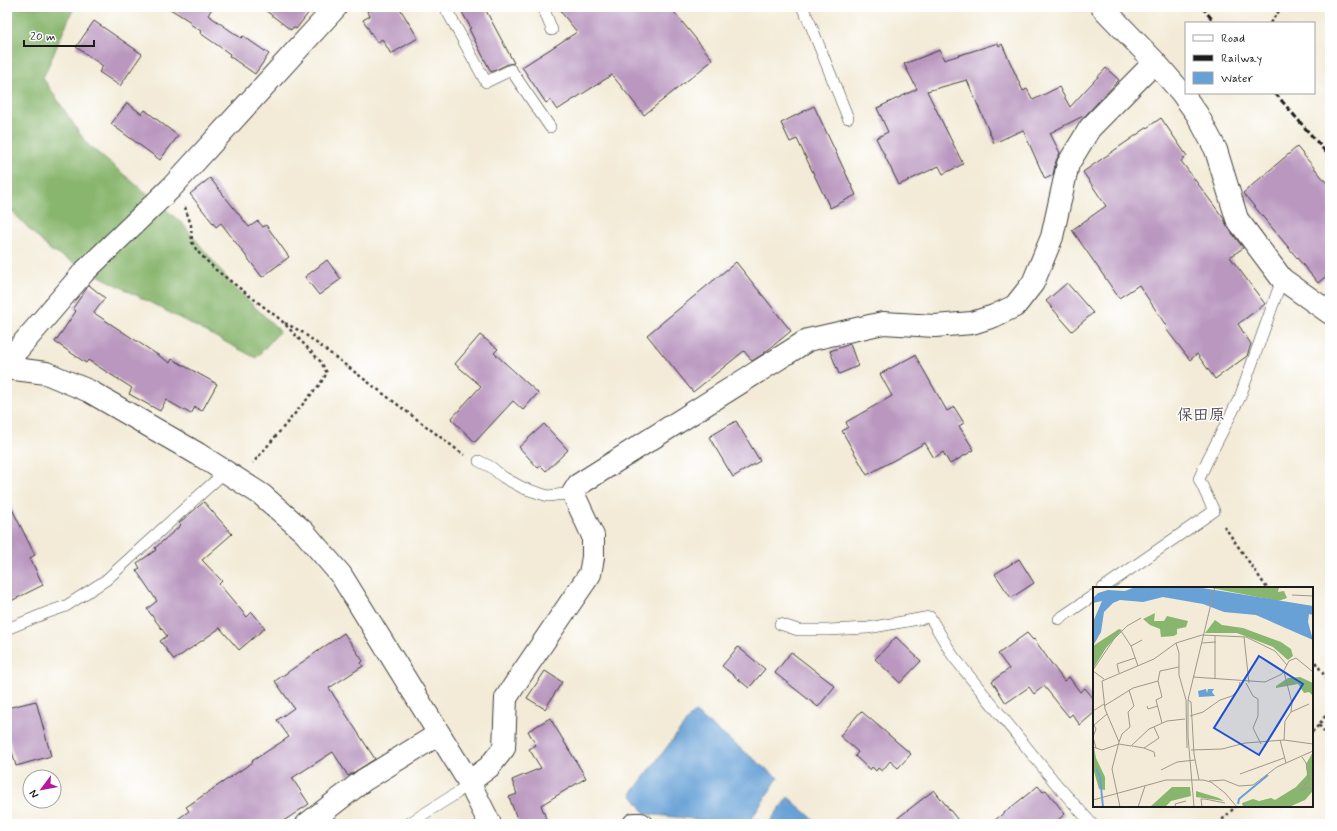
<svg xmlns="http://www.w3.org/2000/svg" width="1337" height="831" viewBox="0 0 1337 831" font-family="Mynerve,'Klee One',sans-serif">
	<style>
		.forest { fill: #89b66e; stroke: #526945 }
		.water { fill: #67a1d6; stroke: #425e79 }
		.building { fill: #b997bf }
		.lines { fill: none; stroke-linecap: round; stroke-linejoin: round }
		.service-casing { stroke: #3c3b38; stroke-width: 12 }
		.minor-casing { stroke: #3c3b38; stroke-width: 24 }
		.tertiary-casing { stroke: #3c3b38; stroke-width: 24 }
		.path { stroke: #3c3b38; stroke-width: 2.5; stroke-dasharray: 3 3; stroke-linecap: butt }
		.service { stroke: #fff; stroke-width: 11 }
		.minor { stroke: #fff; stroke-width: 22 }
		.tertiary { stroke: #fff; stroke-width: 22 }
		.rail { stroke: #1c1c1c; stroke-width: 3; stroke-dasharray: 6 3; stroke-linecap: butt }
		.labels { text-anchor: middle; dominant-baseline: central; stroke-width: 3; stroke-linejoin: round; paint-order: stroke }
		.quarter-label { font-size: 16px; font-weight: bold; fill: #534755; stroke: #fff }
		.inset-river { fill: none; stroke: #67a1d6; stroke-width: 2 }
		.inset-road { fill: none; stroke: #9d988c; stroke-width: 1 }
		.view { fill: #1d4ed8; fill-opacity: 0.15; stroke: #1d4ed8; stroke-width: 2 }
		.inset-edge { fill: none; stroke: #1c1c1c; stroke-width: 2 }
	</style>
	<rect width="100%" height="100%" fill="#fff"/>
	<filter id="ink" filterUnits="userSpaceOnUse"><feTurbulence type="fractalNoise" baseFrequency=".025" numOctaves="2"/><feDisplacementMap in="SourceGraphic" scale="8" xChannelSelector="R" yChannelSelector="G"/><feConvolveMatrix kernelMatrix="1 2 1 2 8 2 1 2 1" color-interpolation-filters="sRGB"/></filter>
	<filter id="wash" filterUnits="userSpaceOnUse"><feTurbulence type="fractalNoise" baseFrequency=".012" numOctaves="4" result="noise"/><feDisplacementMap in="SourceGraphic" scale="16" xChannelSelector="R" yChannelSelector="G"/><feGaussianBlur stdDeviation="0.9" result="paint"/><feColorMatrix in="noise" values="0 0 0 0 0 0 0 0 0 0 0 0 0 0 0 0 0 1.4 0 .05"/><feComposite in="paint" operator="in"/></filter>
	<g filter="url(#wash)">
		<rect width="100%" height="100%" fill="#f3ebd7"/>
		<path class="forest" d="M7 7H74L43 78 86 143 183 224 234 287 280 331 256 358 50 250 7 206Z"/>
		<path class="water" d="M694 712 778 778 748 824H720L703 820 646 814 631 794Z
			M788 797 819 824H768Z"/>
		<g id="blocks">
			<path class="building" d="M167 7H213L208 15 241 38 243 36 269 54 255 74 229 56 230 54 200 33 201 31 190 24 191 22Z
				M261 7H313L296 29 293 27 291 30Z
				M365 7H399L418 38 391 54 382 39 377 43 363 20 370 16Z
				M459 7H484L514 63 508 64 491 72 469 29 471 28Z
				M557 7H670L713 60 644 115 612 75 557 110 550 100 546 103 522 67 577 32Z
				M94 21 142 54 120 86 99 72 103 66 76 47Z
				M998 43 999 46 1002 44 1023 91 1027 89 1033 100 1059 87 1070 107 1106 68 1119 80 1084 117 1083 116 1050 133 1060 153 1056 161 1053 175 1045 179 1023 130 994 143 967 80 927 91 963 164 943 174 939 166 899 185 876 138 888 132 877 108 917 89 904 64 940 50 944 60Z
				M127 103 142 114 145 110 178 136 160 160 111 124Z
				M814 106 856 195 830 208 797 139 790 142 781 123Z
				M1161 118 1187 156 1181 161 1224 219 1227 226 1243 248 1230 257 1265 304 1238 324 1251 344 1247 356 1215 379 1197 354 1190 360 1166 329 1167 327 1139 285 1119 298 1072 230 1106 206 1083 172Z
				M1297 147 1330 187V273L1318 283 1243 193Z
				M210 178 249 227 258 221 263 227 266 225 289 257 262 277 221 223 216 227 190 194Z
				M327 260 341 279 319 295 305 277Z
				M736 262 791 331 763 354 752 361 744 351 693 392 647 335Z
				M1067 283 1093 313 1072 331 1046 301Z
				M89 285 105 298 94 313 170 363 172 359 217 384 202 411 195 407 191 414 166 400 160 411 129 394 132 388 88 360 86 363 55 342 76 311 73 308Z
				M480 335 498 349 494 353 538 393 523 410 513 401 475 442 451 419 481 386 455 364Z
				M850 344 858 366 839 374 830 351Z
				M915 355 947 411 954 407 964 423 959 426 974 450 950 464 943 452 934 458 925 443 867 475 842 431 848 427 846 422 892 396 880 374Z
				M736 421 760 461 733 477 709 437Z
				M544 424 568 450 546 471 541 466 538 468 519 447Z
				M7 499 35 555 30 558 43 585 7 603Z
				M204 502 232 534 202 560 222 581 219 584 247 617 252 612 265 628 239 650 220 628 174 660 160 641 167 636 147 609 157 601 136 570 140 568 137 563 156 550 155 548 181 525 179 523Z
				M1019 559 1034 583 1011 598 995 574Z
				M344 633 363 661 361 663 363 666 329 688 375 759 348 776 333 752 292 778 309 804 279 824H171L189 811 186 807 253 762 252 761 289 737 277 720 294 708 275 681Z
				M1027 633 1033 640 1034 639 1064 681 1069 677 1080 692 1085 688 1094 699V713L1080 725 1072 714 1069 717 1044 686 1034 694 1029 687 1006 703 992 681 1009 669 998 654Z
				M896 637 921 661 900 683 875 659Z
				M738 647 765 669 749 688 722 666Z
				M791 652 835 686 818 707 775 673Z
				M545 671 562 682 545 709 527 698Z
				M36 701 51 756 16 766 7 733V708Z
				M861 711 911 754 898 768 890 761 882 771 878 768 876 771 872 767 870 770 855 756 858 752 840 736Z
				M550 718 586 778 541 805 548 824H519L509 797 517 794 512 780 541 768 529 749 536 745 528 731Z
				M1038 786 1043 792 1046 790 1065 814 1053 824H990Z
				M934 790 961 824H890Z"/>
		</g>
	</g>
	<g filter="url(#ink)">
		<use href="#blocks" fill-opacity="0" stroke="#3c3b38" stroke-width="1"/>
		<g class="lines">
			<defs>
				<path id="service" d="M445 7 486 82 511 70 550 127
					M543 7 552 30
					M802 7 810 23 848 118
					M479 461 491 467 503 477 523 488 548 496 573 493
					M1103 588 1214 511 1199 479 1208 459 1240 397 1282 279
					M1059 619 1094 595
					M780 624 798 630H828L868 628 930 617 953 656 1057 785 1092 824
					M7 629 46 613 66 606 106 580 225 472
					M408 824 457 793 469 782"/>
				<path id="minor" d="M1102 7 1155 62 1181 92 1197 114 1216 150 1237 219 1282 279 1330 313
					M7 362 84 272 171 188 336 7
					M469 782 489 767 504 748 506 698 521 675 590 574 593 557V536L573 493 578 485 808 340 883 323 935 326 972 323 994 316 1015 306 1033 283 1052 237 1068 164 1090 128 1155 62
					M307 824 364 780 439 734
					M634 824H641"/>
				<path id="tertiary" d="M7 368 46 373 89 391 198 454 262 495 304 532 341 575 469 782 490 824"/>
			</defs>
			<use href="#service" class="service-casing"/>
			<use href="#minor" class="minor-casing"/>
			<use href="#tertiary" class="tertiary-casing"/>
			<path class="path" d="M1270 23 1282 7
				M185 207 191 225 192 242 197 251 216 270 281 320 321 362 327 373 320 384 253 463
				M285 323 302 332 464 455
				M1224 526 1267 588
				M1312 657 1330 684
				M1319 725 1330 740
				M1312 732 1319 725 1330 709
				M1218 824 1236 806"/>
			<use href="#service" class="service"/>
			<use href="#minor" class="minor"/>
			<use href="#tertiary" class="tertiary"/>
			<path class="rail" d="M1202 7 1215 23
				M1275 93 1330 157"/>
		</g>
	</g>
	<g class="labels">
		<g class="quarter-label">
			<text x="1201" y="415">保田原</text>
		</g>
	</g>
	<g transform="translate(1093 587)">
		<rect width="220" height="220" fill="#f3ebd7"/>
		<path d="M113 0H186L185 5 191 4 194 11 185 14ZM62 26 61 34H71L74 29 95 34 93 40 84 42V47L81 49 68 50 67 42 57 38 50 32ZM122 33 129 38 150 41 188 55 198 62 200 69 195 73 180 60 144 46H112ZM26 42 29 43 13 61 0 82V59ZM207 90 220 96V109L216 105 211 106 205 97 183 101V99L195 91ZM0 155 3 171 12 190V203L6 202 0 181ZM220 165 219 205 212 213 196 220H150L149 216 160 212 166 214 178 211 182 213 203 200 214 188 213 177ZM79 200H97L98 209 78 214 72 220H57ZM103 204 126 211 131 214 103 210Z" fill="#89b66e"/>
		<path d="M42 0H103L220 19V28L216 27 215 35 220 53 163 28 131 25 110 17 70 10 50 15 27 13 20 16 11 25 8 45 0 59V35L9 14 0 16V11L5 6 15 3 32 4ZM113 102 114 106 115 102H121L119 105 122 109 106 110 105 104Z" fill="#67a1d6"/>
		<path class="inset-river" d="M3 182 7 190 10 220M145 217 146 212 175 188"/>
		<path class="inset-road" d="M199 8 220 9M28 44 38 59 45 79M122 49V91M151 50 156 96M83 56 86 66V88L93 113 94 161M109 56 123 55M38 59 49 53M0 83 21 52 34 39 48 31M0 84 11 92M26 86 24 77 42 71M100 90 172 95 189 87 196 74 203 71 220 85M153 96 160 109 165 112V129L160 141 168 157M95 113 98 115 101 167 106 193M11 119 40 101 65 94M54 119 55 122 65 119M0 124 11 117M198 125 216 117M97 129 110 125 127 113 139 109 145 103 147 95M0 136 3 142 0 150 3 161M69 136 63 113 69 110 65 94 67 84 86 80M1 138 14 127M187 153 193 176M191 153 192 134 198 125 199 116 191 85M26 155 29 147 37 140 35 125 41 119 36 103M39 159 51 161 66 151 61 140M0 160 9 163 26 157 38 159 56 142 74 134 92 132M51 161 61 165 62 170M98 163 129 162 152 156 191 153 220 157M209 170 213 176 216 193 207 204 216 200 220 205M68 183 84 175 102 173M147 187 191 171M116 194 131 193 146 199 160 198 184 180 220 164M0 213 73 193H110L118 195 132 206 144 220M27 220 19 182 26 155 12 122 9 94 61 72 83 56 109 48 153 50 182 64 194 78M45 220 52 199M83 220 82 217 93 214M101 220 95 149V113L122 0M109 220 108 212H112L132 216"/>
		<path class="view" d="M166 69 210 97 166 168 121 141Z"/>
		<rect width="220" height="220" class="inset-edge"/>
	</g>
	<rect width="1337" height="831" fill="none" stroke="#fff" stroke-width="24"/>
	<rect x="1185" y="22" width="130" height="72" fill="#ffffff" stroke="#a4a4a4"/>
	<rect x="1193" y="35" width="20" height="6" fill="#ffffff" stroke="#a4a4a4"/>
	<text x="1221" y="42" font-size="12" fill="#1c1c1c">Road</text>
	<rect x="1193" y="55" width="20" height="6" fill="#1c1c1c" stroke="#a4a4a4"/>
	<text x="1221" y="62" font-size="12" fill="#1c1c1c">Railway</text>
	<rect x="1193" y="72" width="20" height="12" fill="#67a1d6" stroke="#a4a4a4"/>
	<text x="1221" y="82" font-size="12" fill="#1c1c1c">Water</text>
	<g transform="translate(42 789) rotate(238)"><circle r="19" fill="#ffffff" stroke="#a4a4a4"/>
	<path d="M0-3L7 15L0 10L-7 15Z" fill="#b5179e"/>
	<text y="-6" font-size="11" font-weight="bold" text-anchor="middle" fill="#1c1c1c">N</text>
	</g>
	<path d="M24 40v6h70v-6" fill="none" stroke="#1c1c1c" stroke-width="2"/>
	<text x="30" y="40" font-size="12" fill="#1c1c1c" stroke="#ffffff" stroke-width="3" paint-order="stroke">20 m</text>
</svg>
